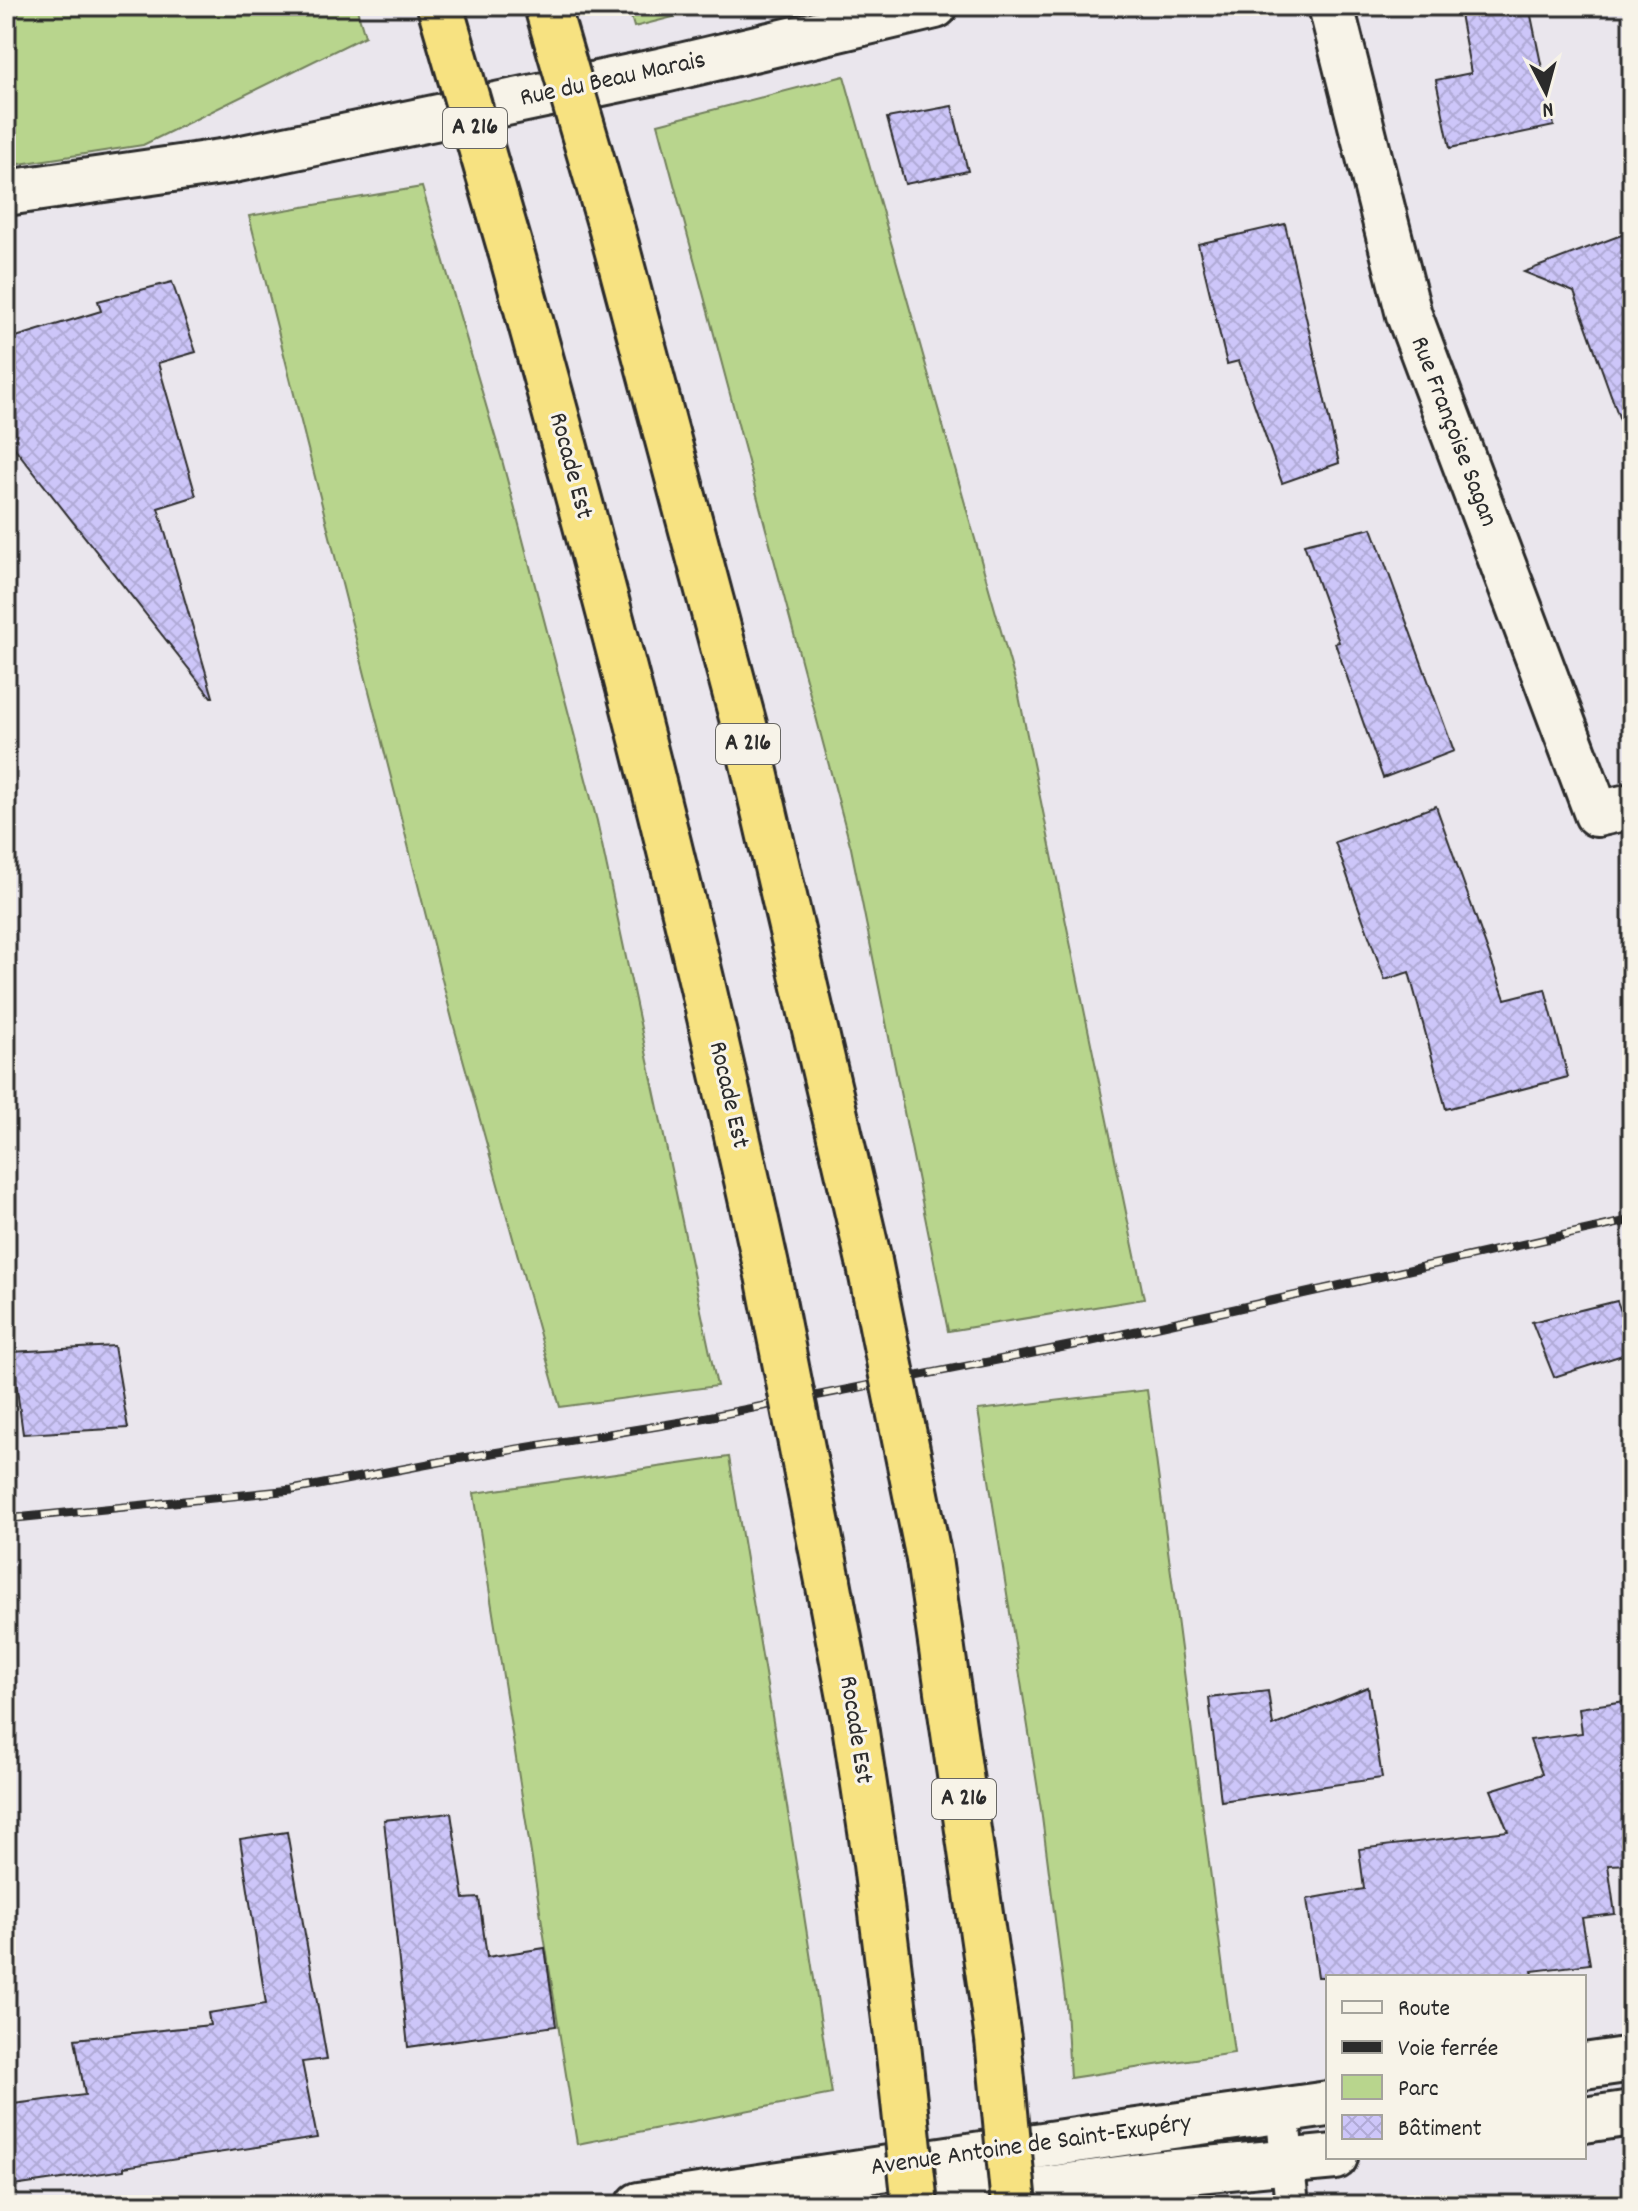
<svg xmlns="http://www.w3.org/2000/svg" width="1638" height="2211" viewBox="0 0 1638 2211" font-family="Dekko,sans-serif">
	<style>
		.green { fill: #b8d58d; stroke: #72805c; stroke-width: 2 }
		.building { fill: url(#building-cross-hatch); stroke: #2b2b2b; stroke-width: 2 }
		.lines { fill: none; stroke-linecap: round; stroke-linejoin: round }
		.lane-casing { stroke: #2b2b2b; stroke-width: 38 }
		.street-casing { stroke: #2b2b2b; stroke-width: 50 }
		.secondary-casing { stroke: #2b2b2b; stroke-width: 50 }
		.highway-casing { stroke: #2b2b2b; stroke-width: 50 }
		.lane { stroke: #f7f3e8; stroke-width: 32 }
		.street { stroke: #f7f3e8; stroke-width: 44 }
		.secondary { stroke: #f7f3e8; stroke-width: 44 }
		.highway { stroke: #f7e281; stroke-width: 44 }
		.rail-casing { stroke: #2b2b2b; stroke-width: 9 }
		.rail { stroke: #f7f3e8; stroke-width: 6; stroke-dasharray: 18; stroke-linecap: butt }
		.highway-bridge-casing { stroke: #2b2b2b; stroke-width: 50; stroke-linecap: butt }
		.highway-bridge { stroke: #f7e281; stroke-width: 44 }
		.labels { text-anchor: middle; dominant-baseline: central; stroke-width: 6; stroke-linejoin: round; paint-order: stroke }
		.shield { fill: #f7f3e8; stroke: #686764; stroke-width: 2 }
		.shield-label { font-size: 24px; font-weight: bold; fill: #2b2b2b }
		.street-label { font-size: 26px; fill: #2b2b2b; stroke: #f7f3e8 }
	</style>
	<defs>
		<pattern id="building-cross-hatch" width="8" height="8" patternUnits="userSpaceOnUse" patternTransform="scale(2)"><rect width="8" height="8" fill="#cdc6f9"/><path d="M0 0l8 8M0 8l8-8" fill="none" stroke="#b0aad6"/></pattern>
	</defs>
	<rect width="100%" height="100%" fill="#eae6ed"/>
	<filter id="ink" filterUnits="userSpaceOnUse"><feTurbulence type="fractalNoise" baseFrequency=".0125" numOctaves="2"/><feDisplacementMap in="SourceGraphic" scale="16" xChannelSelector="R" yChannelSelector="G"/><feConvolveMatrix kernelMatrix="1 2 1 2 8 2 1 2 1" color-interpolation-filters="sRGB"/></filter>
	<g filter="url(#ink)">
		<path class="green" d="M6 6H356L365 36 143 145 6 166Z
			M628 6H716L634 27Z
			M844 76 1018 691 1144 1299 948 1331 851 848 658 124Z
			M422 187 502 460 597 821 717 1386 560 1407 453 1023 249 216Z
			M1147 1390 1234 2053 1070 2078 1066 2006 1041 1809 978 1410Z
			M729 1457 786 1800 832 2094 577 2144 474 1493Z"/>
		<path class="building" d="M1495 6H1529L1554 126 1450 148 1436 80 1471 73 1460 14Z
			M952 106 968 171 905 184 887 118Z
			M1285 224 1339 463 1282 483 1239 361 1227 364 1198 244Z
			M1632 231V432L1625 434 1574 292 1524 272Z
			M172 282 196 352 158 363 196 496 158 508 213 697H211L6 437V340L101 311 98 301Z
			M1372 528 1454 751 1383 778 1335 643 1339 642 1304 544Z
			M1436 806 1505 999 1545 989 1568 1077 1446 1109 1409 972 1385 980 1335 842Z
			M1617 1301 1632 1340V1352L1554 1377 1532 1322Z
			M114 1346 128 1428 23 1434 12 1352Z
			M1368 1687 1382 1778 1221 1801 1209 1698 1268 1691 1273 1726Z
			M1632 1700V1864L1608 1865 1615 1914 1582 1918 1590 1964 1532 1971 1534 1977H1318L1307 1899 1364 1889 1359 1849 1508 1831 1491 1790 1542 1774 1530 1740 1582 1733 1579 1708Z
			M451 1813 464 1899 479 1898 487 1957 545 1948 556 2026 408 2047 384 1820Z
			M287 1832 327 2059 302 2062 317 2138 124 2167V2170L6 2187V2105L85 2095 75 2039 210 2025 208 2013 266 2004 240 1839Z"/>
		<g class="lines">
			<g class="lane-casing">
				<path id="lane" d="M1282 2110 1292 2205"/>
			</g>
			<g class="street-casing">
				<path id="street" d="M1331 6 1409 315 1597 814 1632 806
					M6 193 228 161 664 70 935 6"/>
			</g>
			<g class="secondary-casing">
				<path id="secondary" d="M1584 2066 1632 2059
					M1584 2120 1632 2113
					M639 2205 1130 2132 1328 2104
					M932 2205 1155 2174 1335 2157"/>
			</g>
			<g class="highway-casing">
				<path id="highway" d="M612 230 744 725 869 1261
					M511 251C567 454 623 658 673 863 707 1000 738 1138 768 1275
					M929 1559 998 2039
					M828 1581 854 1719 876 1864 898 2045"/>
			</g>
			<use href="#lane" class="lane"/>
			<use href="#street" class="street"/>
			<use href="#secondary" class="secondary"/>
			<use href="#highway" class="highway"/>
			<g class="rail-casing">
				<path id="rail" d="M6 1519 292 1490 450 1460 682 1422 1074 1345 1632 1220"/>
			</g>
			<use href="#rail" class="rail"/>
			<g class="highway-bridge-casing">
				<path id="highway-bridge" d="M440 6 511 251
					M547 6 612 230
					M869 1261 929 1559
					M768 1275 828 1581
					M998 2039 1014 2205
					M898 2045 915 2205"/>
			</g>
			<use href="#highway-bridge" class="highway-bridge"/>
		</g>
	</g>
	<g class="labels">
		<g class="shield">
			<rect x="443" y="108" width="64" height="40" rx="6"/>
			<rect x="716" y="724" width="64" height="40" rx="6"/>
			<rect x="932" y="1779" width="64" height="40" rx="6"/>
		</g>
		<g class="shield-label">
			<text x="475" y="128">A 216</text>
			<text x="748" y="744">A 216</text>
			<text x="964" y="1799">A 216</text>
		</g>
		<g class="street-label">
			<text transform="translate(613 80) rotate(-12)">Rue du Beau Marais</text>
			<text transform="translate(1453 432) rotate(69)">Rue Françoise Sagan</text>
			<text transform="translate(570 466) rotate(75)">Rocade Est</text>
			<text transform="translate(728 1095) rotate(77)">Rocade Est</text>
			<text transform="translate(855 1730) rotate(81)">Rocade Est</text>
			<text transform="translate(1031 2146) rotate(-8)">Avenue Antoine de Saint-Exupéry</text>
		</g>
	</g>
	<rect width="1638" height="2211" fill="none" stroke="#f7f3e8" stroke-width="32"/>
	<rect x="16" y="16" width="1606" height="2179" fill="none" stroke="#2b2b2b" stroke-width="3" filter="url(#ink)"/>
	<rect x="1326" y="1975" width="260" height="184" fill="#f7f3e8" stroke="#a5a39c" stroke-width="2"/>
	<rect x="1342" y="2001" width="40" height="12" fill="#f7f3e8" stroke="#a5a39c" stroke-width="2"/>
	<text x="1398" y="2015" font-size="24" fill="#2b2b2b">Route</text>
	<rect x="1342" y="2041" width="40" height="12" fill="#2b2b2b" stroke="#a5a39c" stroke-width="2"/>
	<text x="1398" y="2055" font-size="24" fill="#2b2b2b">Voie ferrée</text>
	<rect x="1342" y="2075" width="40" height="24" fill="#b8d58d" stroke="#a5a39c" stroke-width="2"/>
	<text x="1398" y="2095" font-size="24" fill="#2b2b2b">Parc</text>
	<rect x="1342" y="2115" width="40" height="24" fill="url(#building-cross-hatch)" stroke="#a5a39c" stroke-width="2"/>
	<text x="1398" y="2135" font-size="24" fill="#2b2b2b">Bâtiment</text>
	<g transform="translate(1546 92) rotate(174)" stroke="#f7f3e8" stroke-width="6" paint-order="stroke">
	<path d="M0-6L14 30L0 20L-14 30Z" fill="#2b2b2b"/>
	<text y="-12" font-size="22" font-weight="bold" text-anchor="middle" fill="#2b2b2b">N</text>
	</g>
</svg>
